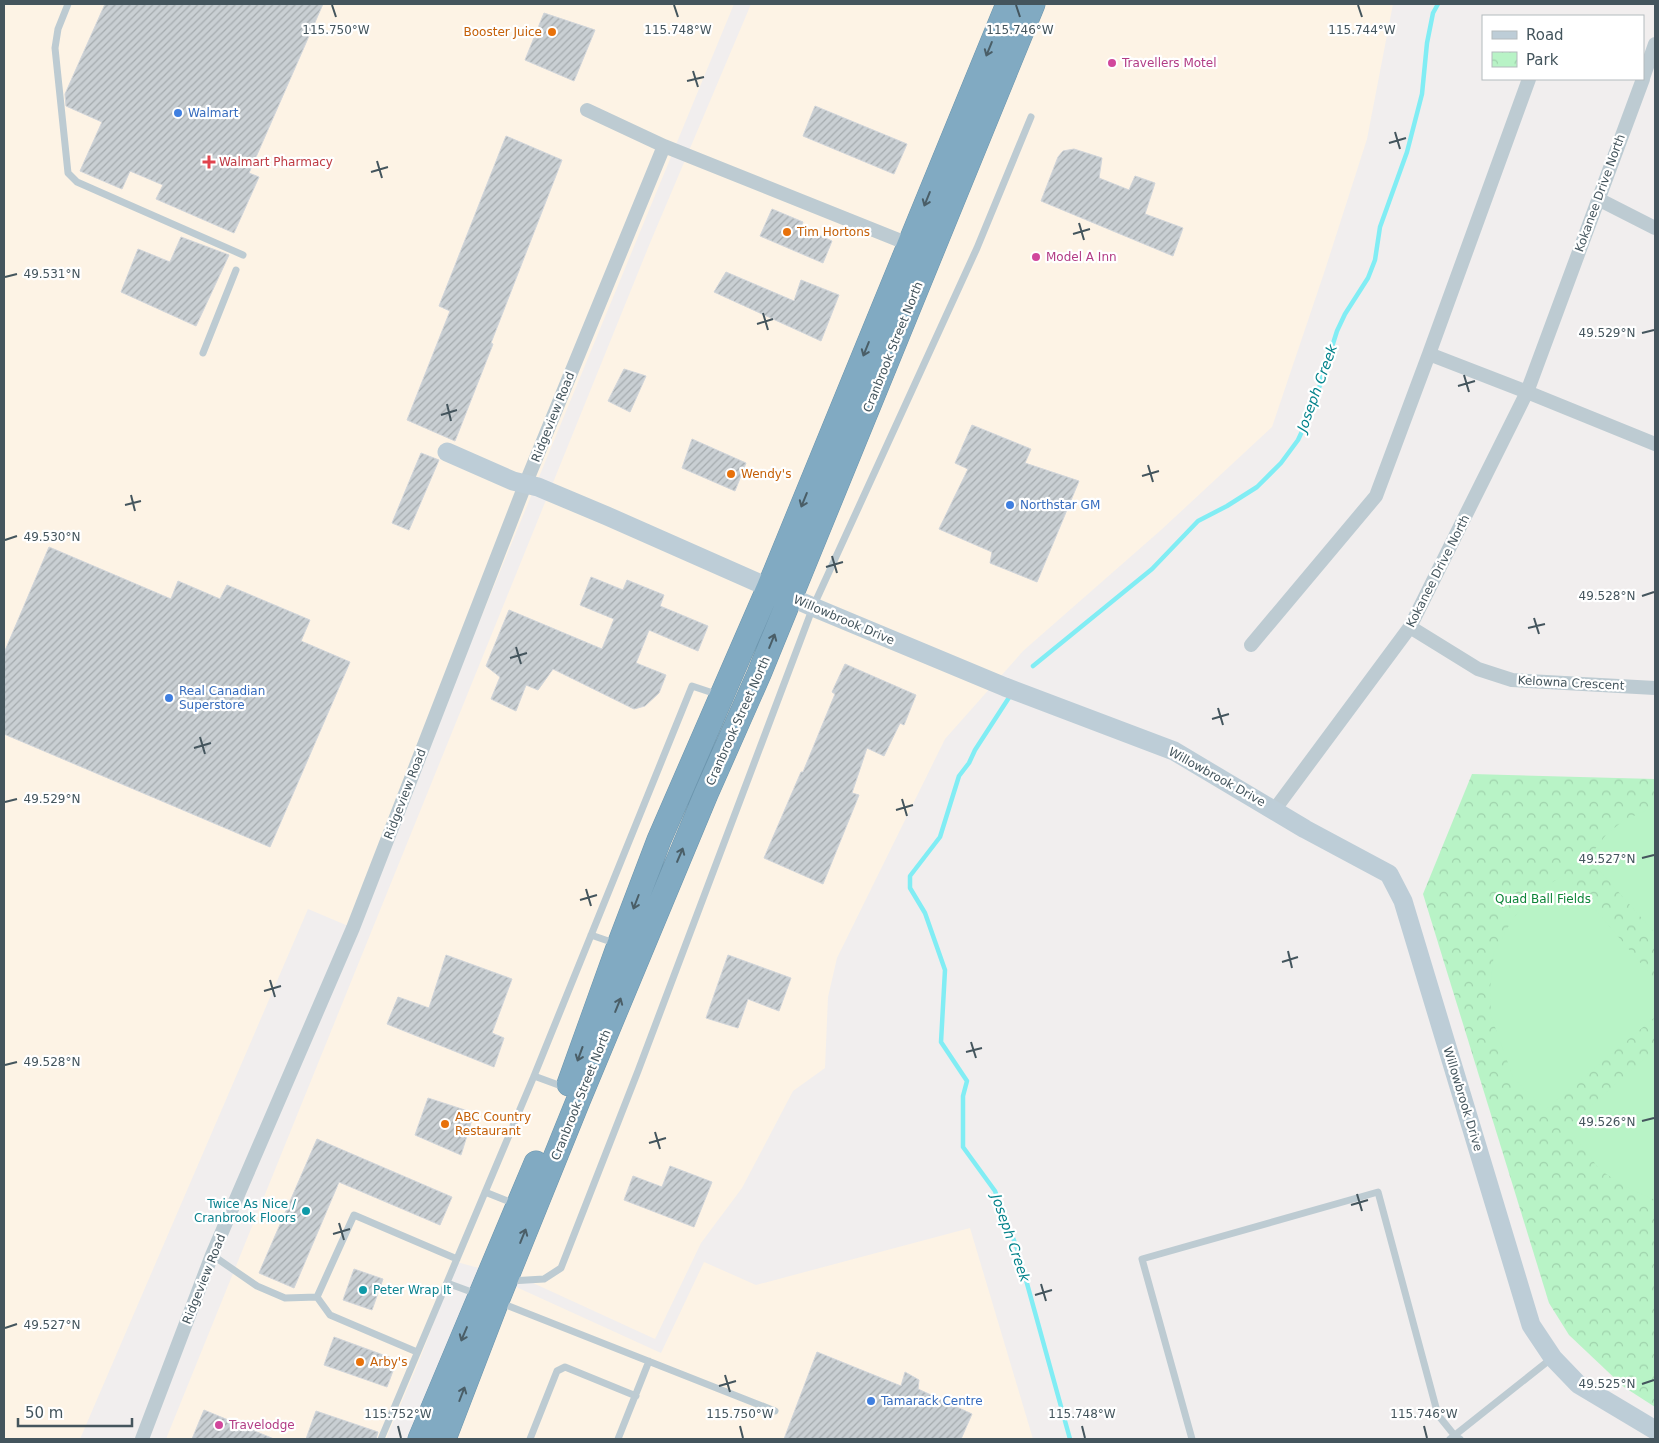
<svg xmlns="http://www.w3.org/2000/svg" width="1659" height="1443" viewBox="0 0 1659 1443" font-family="'DejaVu Sans',sans-serif">
	<style>
		.commercial { fill: #fdf3e5 }
		.park { fill: url(#park-crowns) }
		.pitch { fill: #b8f3c6 }
		.lines { fill: none; stroke-linecap: round; stroke-linejoin: round }
		.stream { stroke: #81edf4; stroke-width: 4.5 }
		.building { fill: url(#building-hatch); stroke: #d1d5da }
		.highway-casing { stroke: #6c95ad; stroke-width: 25 }
		.lane { stroke: #bdcbd2; stroke-width: 7 }
		.street { stroke: #bdcbd2; stroke-width: 14 }
		.secondary { stroke: #bdcdd7; stroke-width: 19 }
		.highway { stroke: #81aac2; stroke-width: 24 }
		.oneway { stroke: #4a5e67 }
		.ticks { fill: none; stroke: #44555d; stroke-width: 2 }
		.food-dot { fill: #e8710a; stroke: #fff; stroke-width: 2 }
		.hotel-dot { fill: #d1479c; stroke: #fff; stroke-width: 2 }
		.shop-dot { fill: #3f7fe0; stroke: #fff; stroke-width: 2 }
		.health-dot { fill: #e0444e; stroke: #fff; stroke-width: 2 }
		.culture-dot { fill: #0f9aa8; stroke: #fff; stroke-width: 2 }
		.labels { text-anchor: middle; dominant-baseline: central; stroke-width: 4.5; stroke-linejoin: round; paint-order: stroke }
		.food-label { font-size: 12px; fill: #c56008; stroke: #fff; text-anchor: start }
		.hotel-label { font-size: 12px; fill: #b23c85; stroke: #fff; text-anchor: start }
		.shop-label { font-size: 12px; fill: #366cbe; stroke: #fff; text-anchor: start }
		.health-label { font-size: 12px; fill: #be3a42; stroke: #fff; text-anchor: start }
		.street-label { font-size: 12px; fill: #44555d; stroke: #fff }
		.park-label { font-size: 12px; fill: #0e8539; stroke: #fff }
		.culture-label { font-size: 12px; fill: #0d838f; stroke: #fff; text-anchor: end }
		.water-label { font-size: 14px; font-style: italic; fill: #04838b; stroke: #fff }
		.ticks-label { font-size: 12px; text-anchor: middle; fill: #44555d; stroke: #fff; stroke-width: 4.5; stroke-linejoin: round; paint-order: stroke }
	</style>
	<defs>
		<pattern id="park-crowns" width="20" height="18" patternUnits="userSpaceOnUse" patternTransform="scale(1.25)"><rect width="20" height="18" fill="#b8f3c6"/><path d="M2 6a3 3 0 1 1 6 0M12 15a3 3 0 1 1 6 0" fill="none" stroke="#9fd2ac"/></pattern>
		<pattern id="building-hatch" width="6" height="6" patternUnits="userSpaceOnUse" patternTransform="scale(1.25)"><rect width="6" height="6" fill="#c9cfd3"/><path d="M-1 1l2-2M0 6l6-6M5 7l2-2" fill="none" stroke="#a5abae"/></pattern>
	</defs>
	<rect width="100%" height="100%" fill="#f1eeee"/>
	<path class="commercial" d="M4 4H734L353 928 308 909 80 1439H4Z
		M751 4H1393L1367 139 1324 273 1272 427 1161 530 1023 651 945 739 837 958 828 997 825 1068 793 1091 742 1188 701 1243 655 1339 533 1283 457 1262 420 1359 386 1439H166L650 243Z
		M970 1228 1033 1439H443L505 1282 661 1353 704 1262 756 1285Z"/>
	<path class="park" d="M1472 774 1655 779V1407L1624 1387 1569 1335 1549 1303 1423 894Z"/>
	<path class="pitch" d="M1655 807V933L1588 858 1606 835 1624 820Z
		M1565 874 1655 980V1017L1545 1110 1513 1077 1491 1016 1490 989 1494 953 1513 918 1539 891Z
		M1655 1049V1200L1626 1187 1600 1170 1567 1127Z"/>
	<g class="lines">
		<path class="stream" d="M1033 666 1152 569 1198 521 1227 506 1257 487 1281 463 1298 440 1312 410 1337 331 1345 314 1368 278 1375 260 1380 227 1407 152 1422 94 1427 43 1433 13 1438 4
			M1010 696 975 750 969 763 959 776 940 837 910 876V888L925 913 945 970 941 1042 967 1081 963 1096V1147L995 1191 1018 1251 1070 1439"/>
	</g>
	<path class="building" d="M105 4H323L249 173 259 177 234 233 156 199 163 185 130 171 122 189 80 171 102 122 66 106 65 94Z
		M544 13 595 30 574 81 525 60Z
		M815 106 907 144 894 174 803 136Z
		M506 136 562 160 491 343 493 344 455 441 407 420 450 311 439 306Z
		M1074 149 1102 158 1099 178 1129 190 1135 176 1155 183 1145 214 1183 228 1173 256 1041 201 1058 157 1063 151Z
		M772 209 803 222 801 227 832 241 823 263 760 236Z
		M181 237 229 255 196 326 121 292 138 249 170 262Z
		M726 272 794 301 801 280 839 295 821 341 714 292Z
		M624 369 646 376 630 412 608 401Z
		M972 425 1031 449 1025 463 1079 481 1037 582 990 563 992 552 939 529 968 469 955 463Z
		M692 439 746 463 735 491 682 468Z
		M421 453 439 460 409 530 392 523Z
		M49 547 171 599 178 581 220 599 227 585 310 620 301 641 350 662 270 847 4 734V653Z
		M591 577 623 590 627 580 664 595 660 606 708 626 698 651 649 630 636 663 666 675 659 693 645 706 634 709 553 669 538 690 526 685 516 711 491 699 500 677 486 666 509 610 602 649 614 619 580 605Z
		M845 664 916 695 904 725 900 723 884 756 867 748 852 793 859 795 823 884 764 858 801 772H803L835 694 832 692Z
		M446 955 512 979 492 1033 504 1038 494 1067 387 1024 398 997 429 1008Z
		M728 955 791 978 779 1011 748 999 738 1028 706 1018Z
		M428 1098 474 1113 461 1155 415 1135Z
		M317 1139 452 1197 440 1225 339 1182 294 1288 259 1273Z
		M670 1166 712 1182 694 1227 624 1200 633 1176 662 1187Z
		M354 1269 383 1279 372 1310 343 1300Z
		M334 1337 397 1360 387 1387 324 1365Z
		M817 1352 901 1386 905 1372 919 1380 918 1389 972 1414 961 1439H784Z
		M204 1410 274 1439H192Z
		M316 1411 378 1432 376 1439H306Z"/>
	<g class="lines">
		<g class="highway-casing">
			<path id="highway" d="M569 1084 619 945 659 840 769 587 1008 4
				M420 1439 536 1163
				M444 1439 497 1301 578 1101 706 794 759 674 1033 4"/>
		</g>
		<path class="lane" d="M68 4 58 29 55 48 68 173 77 182 243 255
			M203 353 236 270
			M591 935 617 944
			M534 1076 564 1087
			M485 1192 515 1204
			M212 1255 257 1286 285 1298 317 1297
			M510 1281 544 1279 561 1268 638 1071 813 607 977 248 1031 117
			M447 1283 477 1294
			M501 1303 775 1411
			M417 1352 330 1315 317 1297 354 1215 457 1259
			M381 1439 534 1076 692 686 719 695
			M530 1439 557 1371 565 1367 636 1396
			M618 1439 649 1361
			M1192 1439 1142 1259 1378 1192 1438 1415 1455 1436 1460 1439
			M1450 1439 1552 1358"/>
		<path class="street" d="M1643 78 1655 44
			M587 110 664 146 916 247
			M1598 199 1655 228
			M1429 354 1527 392 1655 444
			M1410 627 1478 669 1512 680 1655 688
			M1251 645 1376 496 1429 354 1529 79
			M1275 809 1410 627 1527 392 1643 79
			M142 1439 212 1255 353 928 525 485 664 146"/>
		<path class="secondary" d="M447 452 513 481 538 487 607 516 813 607 1005 687 1174 751 1305 829 1389 874 1403 901 1531 1325 1553 1358 1578 1384 1655 1430"/>
		<use href="#highway" class="highway"/>
	</g>
	<defs><path id="oneway-shaft" d="M-6 0H5M1.5-3L5.5 0L1.5 3" fill="none" stroke-width="1.6" stroke-linecap="round" stroke-linejoin="round" transform="scale(1.25)"/></defs>
	<g class="oneway">
		<use href="#oneway-shaft" transform="translate(989 49) rotate(112)"/>
		<use href="#oneway-shaft" transform="translate(927 199) rotate(112)"/>
		<use href="#oneway-shaft" transform="translate(866 349) rotate(112)"/>
		<use href="#oneway-shaft" transform="translate(804 500) rotate(112)"/>
		<use href="#oneway-shaft" transform="translate(772 641) rotate(-68)"/>
		<use href="#oneway-shaft" transform="translate(680 855) rotate(-67)"/>
		<use href="#oneway-shaft" transform="translate(636 902) rotate(111)"/>
		<use href="#oneway-shaft" transform="translate(618 1005) rotate(-68)"/>
		<use href="#oneway-shaft" transform="translate(580 1054) rotate(110)"/>
		<use href="#oneway-shaft" transform="translate(523 1236) rotate(-68)"/>
		<use href="#oneway-shaft" transform="translate(464 1334) rotate(113)"/>
		<use href="#oneway-shaft" transform="translate(462 1394) rotate(-69)"/>
	</g>
	<path class="ticks" d="M332 5 336 17M674 5 678 17M1016 5 1020 17M1358 5 1362 17M693 71 698 87M687 81 704 77M1395 132 1400 149M1389 143 1406 138M377 161 382 178M371 172 388 167M1079 223 1084 240M1073 234 1090 229M5 277 17 274M763 313 768 330M757 324 773 319M1642 333 1654 330M1464 375 1469 392M1458 386 1475 381M447 404 451 421M441 415 457 410M1148 465 1153 482M1142 476 1159 471M131 495 135 511M125 505 141 501M5 540 17 536M832 556 837 573M826 567 843 562M1642 596 1654 592M1534 618 1539 634M1528 628 1545 624M516 647 521 664M510 658 527 653M1218 708 1223 725M1212 719 1229 714M200 737 205 754M194 748 211 743M902 799 907 816M5 802 17 799M896 810 913 805M1642 858 1654 855M586 889 591 906M580 900 597 895M1288 951 1292 968M1282 962 1298 957M270 980 275 997M264 991 281 986M971 1042 976 1058M966 1052 982 1048M5 1065 17 1062M1642 1121 1654 1118M655 1132 660 1149M649 1143 666 1138M1357 1194 1362 1211M1351 1205 1368 1200M339 1223 344 1240M333 1234 350 1229M1041 1284 1046 1301M1035 1295 1052 1290M5 1328 17 1324M725 1375 730 1392M1642 1384 1654 1380M719 1386 736 1381M398 1426 401 1438M740 1426 743 1438M1082 1426 1085 1438M1424 1426 1427 1438"/>
	<g class="food-dot">
		<circle cx="552" cy="32" r="5"/>
		<circle cx="787" cy="232" r="5"/>
		<circle cx="731" cy="474" r="5"/>
		<circle cx="445" cy="1124" r="5"/>
		<circle cx="360" cy="1362" r="5"/>
	</g>
	<g class="hotel-dot">
		<circle cx="1112" cy="63" r="5"/>
		<circle cx="1036" cy="257" r="5"/>
		<circle cx="219" cy="1425" r="5"/>
	</g>
	<g class="shop-dot">
		<circle cx="178" cy="113" r="5"/>
		<circle cx="1010" cy="505" r="5"/>
		<circle cx="169" cy="698" r="5"/>
		<circle cx="871" cy="1401" r="5"/>
	</g>
	<path class="health-dot" d="M206.5 154.5h5v5h5v5h-5v5h-5v-5h-5v-5h5z"/>
	<g class="culture-dot">
		<circle cx="306" cy="1211" r="5"/>
		<circle cx="363" cy="1290" r="5"/>
	</g>
	<g class="labels">
		<g class="food-label">
			<text x="542" y="32" text-anchor="end">Booster Juice</text>
			<text x="797" y="232">Tim Hortons</text>
			<text x="741" y="474">Wendy's</text>
			<text x="455" y="1117">ABC Country<tspan x="455" dy="14">Restaurant</tspan></text>
			<text x="370" y="1362">Arby's</text>
		</g>
		<g class="hotel-label">
			<text x="1122" y="63">Travellers Motel</text>
			<text x="1046" y="257">Model A Inn</text>
			<text x="229" y="1425">Travelodge</text>
		</g>
		<g class="shop-label">
			<text x="188" y="113">Walmart</text>
			<text x="1020" y="505">Northstar GM</text>
			<text x="179" y="691">Real Canadian<tspan x="179" dy="14">Superstore</tspan></text>
			<text x="881" y="1401">Tamarack Centre</text>
		</g>
		<g class="health-label">
			<text x="219" y="162">Walmart Pharmacy</text>
		</g>
		<g class="street-label">
			<text transform="translate(1600 193) rotate(-70)">Kokanee Drive North</text>
			<text transform="translate(893 347) rotate(-68)">Cranbrook Street North</text>
			<text transform="translate(553 417) rotate(-68)">Ridgeview Road</text>
			<text transform="translate(1438 571) rotate(-63)">Kokanee Drive North</text>
			<text transform="translate(844 620) rotate(23)">Willowbrook Drive</text>
			<text transform="translate(1571 683) rotate(3)">Kelowna Crescent</text>
			<text transform="translate(738 721) rotate(-66)">Cranbrook Street North</text>
			<text transform="translate(1217 777) rotate(29)">Willowbrook Drive</text>
			<text transform="translate(405 794) rotate(-69)">Ridgeview Road</text>
			<text transform="translate(581 1095) rotate(-68)">Cranbrook Street North</text>
			<text transform="translate(1463 1099) rotate(73)">Willowbrook Drive</text>
			<text transform="translate(204 1279) rotate(-68)">Ridgeview Road</text>
		</g>
		<g class="park-label">
			<text x="1543" y="899">Quad Ball Fields</text>
		</g>
		<g class="culture-label">
			<text x="296" y="1204">Twice As Nice /<tspan x="296" dy="14">Cranbrook Floors</tspan></text>
			<text x="373" y="1290" text-anchor="start">Peter Wrap It</text>
		</g>
		<g class="water-label">
			<text transform="translate(1317 388) rotate(-70)">Joseph Creek</text>
			<text transform="translate(1011 1238) rotate(71)">Joseph Creek</text>
		</g>
	</g>
	<g class="ticks-label">
		<text x="336" y="34">115.750°W</text>
		<text x="678" y="34">115.748°W</text>
		<text x="1020" y="34">115.746°W</text>
		<text x="1362" y="34">115.744°W</text>
		<text x="52" y="278">49.531°N</text>
		<text x="1607" y="337">49.529°N</text>
		<text x="52" y="541">49.530°N</text>
		<text x="1607" y="600">49.528°N</text>
		<text x="52" y="803">49.529°N</text>
		<text x="1607" y="863">49.527°N</text>
		<text x="52" y="1066">49.528°N</text>
		<text x="1607" y="1126">49.526°N</text>
		<text x="52" y="1329">49.527°N</text>
		<text x="1607" y="1388">49.525°N</text>
		<text x="398" y="1418">115.752°W</text>
		<text x="740" y="1418">115.750°W</text>
		<text x="1082" y="1418">115.748°W</text>
		<text x="1424" y="1418">115.746°W</text>
	</g>
	<rect width="1659" height="1443" fill="none" stroke="#44555d" stroke-width="10"/>
	<rect x="1482" y="15" width="162" height="65" fill="#ffffff" stroke="#b4bbbe"/>
	<rect x="1492" y="31" width="25" height="8" fill="#bdcdd7" stroke="#b4bbbe"/>
	<text x="1526" y="40" font-size="15" fill="#44555d">Road</text>
	<rect x="1492" y="52" width="25" height="15" fill="url(#park-crowns)" stroke="#b4bbbe"/>
	<text x="1526" y="65" font-size="15" fill="#44555d">Park</text>
	<path d="M18 1418v8h114v-8" fill="none" stroke="#44555d" stroke-width="2.5"/>
	<text x="25" y="1418" font-size="15" fill="#44555d" stroke="#ffffff" stroke-width="4" paint-order="stroke">50 m</text>
</svg>
